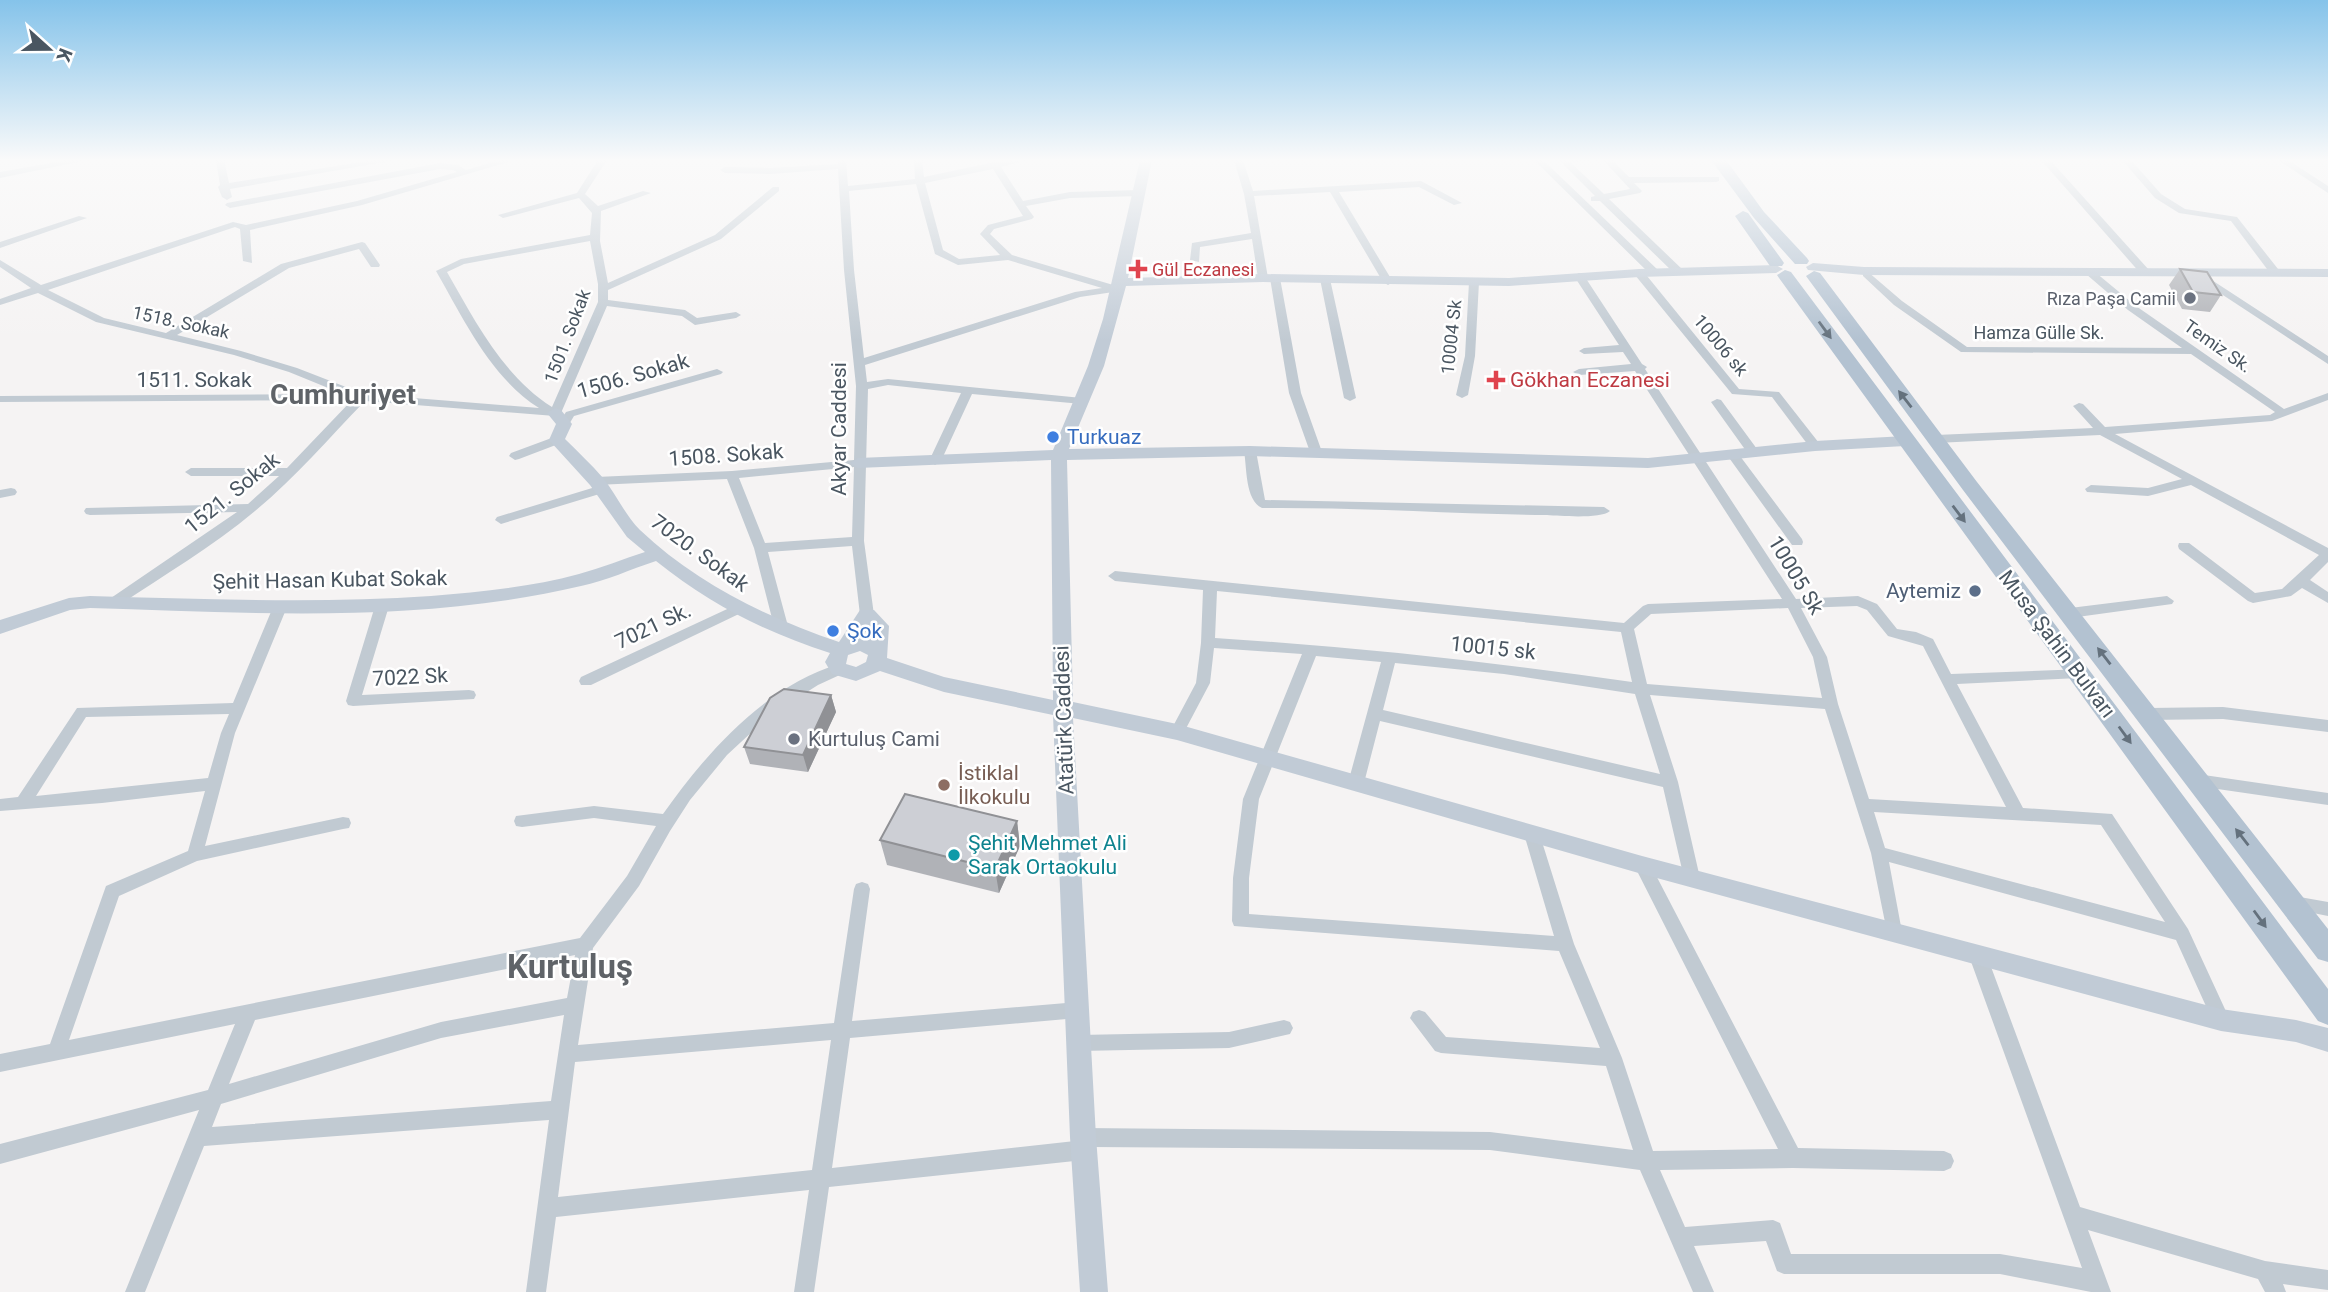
<svg xmlns="http://www.w3.org/2000/svg" width="2328" height="1292" viewBox="0 0 2328 1292" font-family="Roboto,sans-serif">
	<style>
		.lines { fill: none; stroke-linecap: round; stroke-linejoin: round }
		.street { fill: #c1cad2; fill-rule: evenodd }
		.secondary { fill: #c1cbd6; fill-rule: evenodd }
		.primary { fill: #b3c2d1; fill-rule: evenodd }
		.wall { fill: #b0b2b7 }
		.shaded-wall { fill: #909195 }
		.building { fill: #cdcfd5; stroke: #909195; stroke-width: 2 }
		.oneway { fill: #64717d }
		.health-dot { fill: #e0444e; stroke: #fff; stroke-width: 2.5 }
		.worship-dot { fill: #6b7280; stroke: #fff; stroke-width: 2.5 }
		.shop-dot { fill: #3f7fe0; stroke: #fff; stroke-width: 2.5 }
		.service-dot { fill: #5c6f8a; stroke: #fff; stroke-width: 2.5 }
		.education-dot { fill: #8d6e63; stroke: #fff; stroke-width: 2.5 }
		.culture-dot { fill: #0f9aa8; stroke: #fff; stroke-width: 2.5 }
		.labels { text-anchor: middle; dominant-baseline: central; stroke-width: 5; stroke-linejoin: round; paint-order: stroke }
		.far-health-label { font-size: 18px; fill: #be3a42; stroke: #fff; text-anchor: start }
		.far-worship-label { font-size: 18px; fill: #5b616d; stroke: #fff; text-anchor: end }
		.far-street-label { font-size: 18px; fill: #4a5661; stroke: #fff }
		.street-label { font-size: 21px; fill: #4a5661; stroke: #fff }
		.health-label { font-size: 21px; fill: #be3a42; stroke: #fff; text-anchor: start }
		.shop-label { font-size: 21px; fill: #366cbe; stroke: #fff; text-anchor: start }
		.service-label { font-size: 21px; fill: #4e5e75; stroke: #fff; text-anchor: end }
		.worship-label { font-size: 21px; fill: #5b616d; stroke: #fff; text-anchor: start }
		.education-label { font-size: 21px; fill: #785e54; stroke: #fff; text-anchor: start }
		.culture-label { font-size: 21px; fill: #0d838f; stroke: #fff; text-anchor: start }
		.district-label { font-size: 28px; font-weight: bold; fill: #5f6368; stroke: #fff }
		.near-district-label { font-size: 33px; font-weight: bold; fill: #5f6368; stroke: #fff }
	</style>
	<rect width="100%" height="100%" fill="#f5f3f3"/>
	<g class="lines">
		<path class="street" d="M68 160H88L0 178V172Z
			M216 160H224L229 183 374 160H396L230 189 232 197 227 200 222 197 218 187 220 185Z
			M500 160H515L362 205 250 230 252 263 243 261 240 229 235 227 48 290 104 318 166 333 281 264 362 242 365 243 380 265 379 267H371L359 249 289 268 177 335 241 351 297 368 364 394 539 408C491 378 463 318 436 271L461 259 590 235 592 213 579 198 503 218 498 215 577 193 598 160H607L585 194 598 206 643 191 651 193 601 211 600 241 608 283 715 235 773 187H779V191L721 239 608 290V300L685 310 697 318 736 312 741 315 736 318 695 325 682 316 607 306 561 413 555 416 365 401C329 438 295 478 255 511 212 547 164 575 118 606H108L106 603 108 600 237 512 90 515 86 514 84 511 86 508 248 504 279 476H191L185 472 191 468H287L352 400 0 402V396L343 394 289 372 234 355 96 322 38 293 0 305V299L31 288 0 267V260L41 285 233 222 246 225 357 201 457 172 453 170 440 169 230 208 225 205 227 203 440 163 458 165 466 170ZM590 241 598 284V302L552 407C503 376 475 321 447 272L464 264Z
			M838 160H846L848 186 915 179 914 160H922L924 177 995 162 1028 160 1001 167 1023 201 1070 192 1139 190 1144 193 1139 196 1070 198 1026 206 1034 217 1032 219 994 229 990 234 1012 255 1120 287V291L1080 297 865 365 867 382 888 379 1082 398 1088 401 1082 404 972 394 941 461 935 465 929 461 961 393 888 385 868 389 864 541 874 615 867 620 860 615 852 546 768 552 789 630 782 635 775 630 754 548 727 479 596 485 590 481 596 477 732 471 854 460 856 386 844 270 838 169 770 174 725 173 720 170 725 167 770 168 838 164ZM993 169 1023 216 988 225 980 234 1000 255 959 259 943 250 925 183ZM916 184 935 254 958 265 1008 260 1102 288 1075 292 864 358 854 270 849 191ZM854 467 852 537 765 543 739 478Z
			M1234 160H1243L1253 191 1421 181 1462 203 1454 205 1419 187 1339 192 1393 282 1388 285 1383 282 1330 192 1254 196 1268 278 1263 281 1258 278 1252 239 1200 247 1199 262 1190 260 1192 243 1251 233 1244 194Z
			M1534 160H1543L1659 271V275H1651Z
			M1559 160H1568L1604 194 1630 189 1603 160H1612L1629 177H1719V181L1716 182 1634 183 1642 191 1640 193 1609 199 1683 270V274H1675L1600 201H1591V197L1595 196Z
			M2041 160H2050L2149 270V274H2141Z
			M2122 160H2131L2161 194 2185 209 2237 217 2278 269V273H2270L2231 221 2179 213 2155 198Z
			M2278 160H2288L2328 186V193Z
			M79 216 87 218 0 248V242Z
			M1639 270 1643 271 1739 389 1779 392 1819 443V449H1811L1772 397 1732 394 1635 275 1634 273Z
			M1867 271 1902 301 1967 347 2182 348 2128 310 2086 274 2095 272 2136 306 2284 409 2328 393V400L2272 421 2115 434 2328 548V562L2310 580 2328 592V603L2302 588 2291 596 2253 603 2248 601 2179 549 2178 546 2179 543H2189L2255 593 2282 589 2319 555 2191 485 2148 496 2087 492 2085 489 2091 485 2148 488 2182 479 2100 435 1936 443 1930 439 1936 435 2093 428 2073 406 2079 403 2083 404 2105 427 2270 415 2275 412 2191 354 1961 352 1894 305 1863 276V272Z
			M1579 273 1583 274 1642 364 1647 367 1645 369 1796 599 1858 596 1877 604 1897 629 1916 632 1933 639 1951 674 2084 669 2086 673 2084 677 2079 678 1957 684 2023 808 2112 814 2188 929 2230 1020 2227 1026 2221 1028 2215 1026 2176 940 1889 862 1902 932 1900 937 1894 939 1888 937 1871 853 1825 709 1650 695 1678 782 1700 878 1698 883 1692 885 1686 883 1684 878 1663 787 1380 721 1364 783 1361 787 1356 789 1351 787 1348 783 1381 662 1316 656 1259 799 1249 878V914L1554 936 1524 834 1526 829 1532 827 1538 829 1574 944 1622 1058 1653 1151 1778 1149 1634 865 1636 860 1642 858 1648 860 1798 1148 1944 1151 1951 1154 1954 1161 1951 1168 1944 1171 1793 1168 1660 1170 1685 1227 1773 1220 1780 1223 1791 1254H2000L2082 1268 1969 956 1972 951 1978 948 1984 951 1987 956 2080 1207 2265 1261 2328 1270V1290L2283 1284 2286 1292H2265L2258 1279 2088 1230 2111 1292H2091L2000 1274H1784L1777 1271 1766 1241 1694 1246 1714 1292H1693L1640 1170 1490 1150 1092 1147 1094 1150 1091 1157 1084 1160 829 1187 814 1292H794L809 1190 556 1217 546 1292H526L549 1120 204 1146 145 1292H125L199 1110 0 1164V1144L208 1090 235 1024 0 1072V1054L50 1044 106 886 188 851 205 791 102 803 0 811V799L18 797 77 708 233 703 273 607 280 602 287 607 235 733 205 846 343 817 349 818 351 823 349 828 343 829 197 861 119 896 69 1040 580 938 627 876 656 826 594 818 522 827 516 826 514 821 516 816 594 806 663 814C707 752 764 687 839 664L846 669 844 673 818 685 769 716 727 755 690 800 670 831 639 886 593 948 578 1045 834 1023 854 889 856 884 862 882 868 884 870 889 852 1021 1078 1002 1084 1004 1087 1010 1084 1016 1078 1018 850 1038 832 1168 1075 1141 1073 1137 1076 1130 1083 1128 1490 1132 1633 1150 1606 1066 1441 1053 1435 1051 1410 1018 1413 1012 1419 1010 1425 1012 1446 1037 1600 1048 1559 951 1234 926 1232 921 1233 878 1243 799 1302 654 1214 648 1210 683 1182 736H1172L1170 732 1196 683 1201 643 1203 590 1115 581 1108 576 1115 571 1624 623 1643 606 1648 604 1782 599 1635 371 1579 375 1573 372 1579 369 1631 364 1623 352 1584 354 1579 351 1584 348 1619 345 1574 276ZM1217 591 1621 632 1632 682C1494 662 1355 647 1215 638ZM1857 606 1867 610 1888 636 1923 646 2006 807 1869 799 1838 704 1827 657 1801 608ZM1788 608 1813 657 1822 698 1647 684 1634 629 1651 614ZM1395 663 1504 674 1635 694 1660 774 1383 710ZM229 714 221 733 208 778 36 796 86 717ZM1874 812 2101 825 2165 922 1885 848ZM575 955 567 998 441 1022 229 1084 255 1020ZM564 1015 551 1101 212 1127 221 1104 441 1038ZM831 1040 812 1170 558 1197 575 1062Z
			M2201 273 2328 356V364L2197 278V274Z
			M1275 275 1280 278 1301 393 1322 452 1316 456 1310 452 1289 393 1270 278Z
			M1325 276 1330 279 1356 398 1350 401 1344 398 1320 279Z
			M1474 279 1479 282 1475 356 1468 395 1462 398 1456 395 1465 356 1469 282Z
			M717 369 723 372 721 374 574 416 568 426 564 428 558 424 566 412Z
			M1717 399 1721 400 1757 449 1759 452 1757 455H1749L1711 402Z
			M557 436 563 440 561 443 519 459 515 460 509 456 511 453Z
			M1250 447 1256 451 1265 500 1604 507 1610 511C1601 519 1561 516 1547 515 1452 514 1357 507 1262 508 1245 500 1247 468 1244 451Z
			M1733 451 1737 452 1802 539 1803 542 1802 545H1792L1727 455Z
			M602 485 608 489 606 492 501 524 495 520 497 517Z
			M11 488 15 489 17 492 15 495 0 498V490Z
			M2167 596 2174 601 2172 604 2070 618 2063 613 2070 608Z
			M382 601 389 606 362 695 469 690 474 691 476 695 474 699 353 706 348 705 346 701 375 606Z
			M738 604 743 606 745 609 743 612 591 685H581L579 681 581 677Z
			M2223 707 2328 720V732L2223 719 2149 720 2144 718 2142 714 2144 710 2149 708Z
			M2197 774 2328 793V805L2197 786 2192 784 2189 780 2192 776Z
			M2294 896 2328 902V916L2288 908 2286 903 2288 898Z
			M1284 1020 1290 1022 1293 1028 1290 1034 1229 1048 1079 1051 1073 1049 1070 1043 1073 1037 1079 1035 1229 1032Z"/>
		<path class="secondary" d="M1140 160H1152L1128 278 1263 274 1509 278 1639 269 1776 265 1783 269 1776 273 1639 277 1509 286 1263 282 1126 286 1104 366 1069 449 1250 446 1648 458 1815 441 1905 436 1913 441 1905 446 1815 451 1648 468 1250 456 1067 460 1073 702 1177 724 1642 856 2221 1009 2296 1020 2328 1028V1052L2296 1042 2221 1031 1642 874 1177 740 1073 718 1096 1137 1108 1292H1080L1070 1137 1053 715 944 692 880 671 856 681 832 674 825 662 830 653C763 631 711 605 656 561 631 569 606 581 581 586 420 624 254 613 90 608L70 610 0 634V620L69 598 90 596C204 599 318 604 431 596 481 592 531 587 579 574 601 568 623 559 645 552L627 537 590 485 549 440 556 424 547 413 555 408 561 410 572 424 565 439C578 452 591 464 603 478 616 494 625 515 640 530 696 583 767 618 839 642L860 610H874L889 626 887 658 944 677 1053 700 1051 460 858 468 850 463 858 458 1053 450 1088 366 1103 319ZM869 627 870 628 869 639 862 637ZM860 651 868 655 866 662 856 667 846 664 848 655Z
			M1813 263 1864 267 2328 269V277L1864 275 1808 270 1806 267Z"/>
		<path class="primary" d="M1711 160H1726L1764 212 1807 258 1809 261 1807 264H1795L1754 218Z
			M1743 211 1748 213 1782 260 1784 263 1782 266H1770L1735 216Z
			M1785 270 1791 272 2328 989V1025L2318 1021 1779 278 1777 275Z
			M1814 271 1820 273 1977 482 2328 929V962L2318 959 1963 490 1806 276Z"/>
	</g>
	<path class="wall" d="M1572 160H1599L1574 162Z
		M2180 269 2221 295 2210 312 2182 309 2169 285Z
		M831 695 836 712 808 772 750 764 744 747Z
		M1017 821 1020 846 999 893 887 865 880 840Z"/>
	<path class="shaded-wall" d="M831 695 836 712 808 772 803 755Z
		M1017 821 1020 846 999 893 995 869Z"/>
	<path class="building" d="M2180 269 2207 272 2221 295 2193 292Z
		M784 689 831 695 803 755 744 747 770 698Z
		M905 794 1017 821 995 869 880 840Z"/>
	<defs><path id="oneway-solid" d="M-6-.8H1V-3.2L6.5 0L1 3.2V.8H-6Z" transform="scale(1.75)"/></defs>
	<g class="oneway">
		<use href="#oneway-solid" transform="translate(1825 330) rotate(54)"/>
		<use href="#oneway-solid" transform="translate(1905 399) rotate(-128)"/>
		<use href="#oneway-solid" transform="translate(1959 514) rotate(53)"/>
		<use href="#oneway-solid" transform="translate(2104 656) rotate(-128)"/>
		<use href="#oneway-solid" transform="translate(2125 735) rotate(54)"/>
		<use href="#oneway-solid" transform="translate(2242 837) rotate(-128)"/>
		<use href="#oneway-solid" transform="translate(2260 919) rotate(54)"/>
	</g>
	<linearGradient id="sky" x2="0" y2="1"><stop stop-color="#85c3ea"/><stop offset="0.47" stop-color="#fafafa"/><stop offset="1" stop-color="#fafafa" stop-opacity="0"/></linearGradient>
	<rect width="2328" height="341" fill="url(#sky)"/>
	<g class="health-dot">
		<path d="M1134.5 258.5h7v7h7v7h-7v7h-7v-7h-7v-7h7z"/>
		<path d="M1492.5 369.5h7v7h7v7h-7v7h-7v-7h-7v-7h7z"/>
	</g>
	<g class="worship-dot">
		<circle cx="2190" cy="298" r="7"/>
		<circle cx="794" cy="739" r="7"/>
	</g>
	<g class="shop-dot">
		<circle cx="1053" cy="437" r="7"/>
		<circle cx="833" cy="631" r="7"/>
	</g>
	<circle class="service-dot" cx="1975" cy="591" r="7"/>
	<circle class="education-dot" cx="944" cy="785" r="7"/>
	<circle class="culture-dot" cx="954" cy="855" r="7"/>
	<g class="labels">
		<g class="far-health-label">
			<text x="1152" y="269">Gül Eczanesi</text>
		</g>
		<g class="far-worship-label">
			<text x="2176" y="298">Rıza Paşa Camii</text>
		</g>
		<g class="far-street-label">
			<text transform="translate(181 322) rotate(12)">1518. Sokak</text>
			<text x="2039" y="332">Hamza Gülle Sk.</text>
			<text transform="translate(567 336) rotate(-69)">1501. Sokak</text>
			<text transform="translate(1451 337) rotate(-84)">10004 Sk</text>
			<text transform="translate(1721 345) rotate(50)">10006 sk</text>
			<text transform="translate(2218 346) rotate(35)">Temiz Sk.</text>
		</g>
		<g class="street-label">
			<text transform="translate(633 376) rotate(-16)">1506. Sokak</text>
			<text x="194" y="380">1511. Sokak</text>
			<text transform="translate(839 429) rotate(-90)">Akyar Caddesi</text>
			<text transform="translate(726 455) rotate(-4)">1508. Sokak</text>
			<text transform="translate(232 493) rotate(-39)">1521. Sokak</text>
			<text transform="translate(700 553) rotate(36)">7020. Sokak</text>
			<text transform="translate(1796 575) rotate(59)">10005 Sk</text>
			<text transform="translate(330 580) rotate(-1)">Şehit Hasan Kubat Sokak</text>
			<text transform="translate(653 626) rotate(-25)">7021 Sk.</text>
			<text transform="translate(2057 644) rotate(53)">Musa Şahin Bulvarı</text>
			<text transform="translate(1493 648) rotate(6)">10015 sk</text>
			<text transform="translate(410 677) rotate(-3)">7022 Sk</text>
			<text transform="translate(1064 720) rotate(-92)">Atatürk Caddesi</text>
		</g>
		<g class="health-label">
			<text x="1510" y="380">Gökhan Eczanesi</text>
		</g>
		<g class="shop-label">
			<text x="1067" y="437">Turkuaz</text>
			<text x="847" y="631">Şok</text>
		</g>
		<g class="service-label">
			<text x="1961" y="591">Aytemiz</text>
		</g>
		<g class="worship-label">
			<text x="808" y="739">Kurtuluş Cami</text>
		</g>
		<g class="education-label">
			<text x="958" y="773">İstiklal<tspan x="958" dy="24">İlkokulu</tspan></text>
		</g>
		<g class="culture-label">
			<text x="968" y="843">Şehit Mehmet Ali<tspan x="968" dy="24">Sarak Ortaokulu</tspan></text>
		</g>
		<g class="district-label">
			<text x="343" y="394">Cumhuriyet</text>
		</g>
		<g class="near-district-label">
			<text x="570" y="966">Kurtuluş</text>
		</g>
	</g>
	<g transform="translate(49 49) rotate(111)" stroke="#ffffff" stroke-width="5" paint-order="stroke">
	<path d="M0-5L12 26L0 18L-12 26Z" fill="#4a5661"/>
	<text y="-10" font-size="19" font-weight="bold" text-anchor="middle" fill="#4a5661">K</text>
	</g>
</svg>
